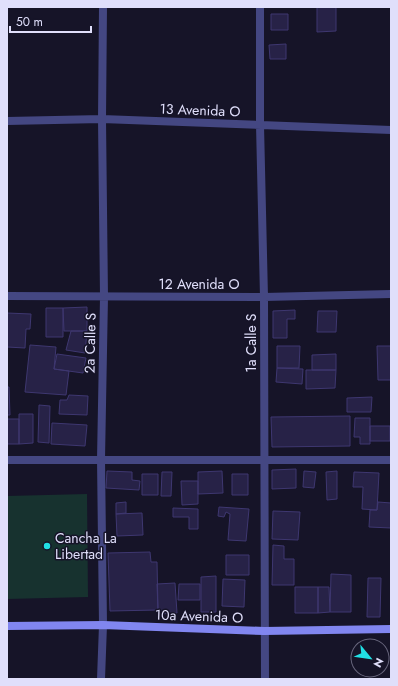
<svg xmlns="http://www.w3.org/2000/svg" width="398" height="686" viewBox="0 0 398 686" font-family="Jost,sans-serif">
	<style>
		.green { fill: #17322f }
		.building { fill: #272247; stroke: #3e3770 }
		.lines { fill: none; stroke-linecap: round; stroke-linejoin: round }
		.street { stroke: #444782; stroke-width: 8 }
		.secondary { stroke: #8186f0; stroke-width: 8 }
		.poi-dot { fill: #21dfe5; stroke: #161428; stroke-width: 1.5 }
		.labels { text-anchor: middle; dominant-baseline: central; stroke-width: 3; stroke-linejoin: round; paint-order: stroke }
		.street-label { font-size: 14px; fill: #e0dffb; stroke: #161428 }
		.poi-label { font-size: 14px; fill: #e0dffb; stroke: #161428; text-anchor: start }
	</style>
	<rect width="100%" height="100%" fill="#161428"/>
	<path class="green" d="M87 494 88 597 7 599V496Z"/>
	<path class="building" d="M317 7H336V31L317 32Z
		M271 14H288V30H271Z
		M286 44V59H270L269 45Z
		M87 307V331H64L63 308Z
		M46 308H63V337H46Z
		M295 310V319H287V338H273V311Z
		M318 311H337L336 332H317Z
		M7 313 31 314 30 329H26L25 348 7 347Z
		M71 331H87L85 353 66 350Z
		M30 345 56 347 54 369 69 371 66 395 25 392Z
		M277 346H300L299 368H277Z
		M377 346H391V380H378Z
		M57 354 86 358 83 373 54 369Z
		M336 354V370H312V355Z
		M277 368 303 369 302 384 276 382Z
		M306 370H336L335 388 306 389Z
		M7 387H9L10 415H7Z
		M69 395 88 396 87 415 59 414 60 400H67Z
		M372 397 371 412H347V398Z
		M39 405 50 406 49 443 38 442Z
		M19 414H33V443L19 444Z
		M350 416V446L272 447 271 417Z
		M355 418H370V444H360V437H354Z
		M7 419H19V444H7Z
		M52 423 87 425 85 446 51 444Z
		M370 426H390V441H370Z
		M296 469V488L272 489V470Z
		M107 471 132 472V480L140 481 139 490 106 488Z
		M222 471 223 493 198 494V472Z
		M304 471 316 472 314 488 303 487Z
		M337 471V499L327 500 326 472Z
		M162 472H172L171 496H161Z
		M354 472 379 473 377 510 362 509 363 487H353Z
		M142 474H158V495H142Z
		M232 474H248V495H232Z
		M181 481H198V504L182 505Z
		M126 502V513L116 514V503Z
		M378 502 391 503V528L369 527 370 510H377Z
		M219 507 249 509 246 541 228 540 230 514 226 512 224 517 218 516Z
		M173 508 198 509V529H189V517H173Z
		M273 511 300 512 298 540 272 539Z
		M142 513 143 535 117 536 116 514Z
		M273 545 284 546V559H294V585H272Z
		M150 552 151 562H157L158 610 110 611 108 553Z
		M226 555H249V575H226Z
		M331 574 351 575V612H330Z
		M216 576V612H201V577Z
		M368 578H381L380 617H367Z
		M223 579 245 580 244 607 222 606Z
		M175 583 177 613 160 614 158 610 157 584Z
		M179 584H200V600H178Z
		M295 587H318V613H295Z
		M318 587H329L330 612 318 613Z"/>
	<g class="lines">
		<path class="street" d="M260 7V125L264 297 265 679
			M7 121 102 119 391 130
			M7 296 264 297 391 294
			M7 460H391
			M101 679 103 625 101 459 104 297 102 119 103 7"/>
		<path class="secondary" d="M7 626 103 625 264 631 391 629"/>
	</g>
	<circle class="poi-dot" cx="47" cy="546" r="4"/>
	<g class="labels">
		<g class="street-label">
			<text transform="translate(200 110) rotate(2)">13 Avenida O</text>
			<text x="199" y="284">12 Avenida O</text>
			<text transform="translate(90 343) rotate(-89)">2a Calle S</text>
			<text transform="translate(251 343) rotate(-90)">1a Calle S</text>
			<text transform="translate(199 616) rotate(2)">10a Avenida O</text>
		</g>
		<g class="poi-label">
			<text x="55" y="538">Cancha La<tspan x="55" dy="16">Libertad</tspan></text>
		</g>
	</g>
	<rect width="398" height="686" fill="none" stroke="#e0dffb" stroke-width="16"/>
	<g transform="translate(370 658) rotate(119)"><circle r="19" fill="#161428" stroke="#67657c"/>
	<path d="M0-3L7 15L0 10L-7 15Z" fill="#21dfe5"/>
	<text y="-6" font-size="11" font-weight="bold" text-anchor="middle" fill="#e0dffb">N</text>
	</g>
	<path d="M10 26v6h81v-6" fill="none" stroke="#e0dffb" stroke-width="2"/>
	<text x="16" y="26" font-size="12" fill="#e0dffb" stroke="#161428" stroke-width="3" paint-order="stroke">50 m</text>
</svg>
